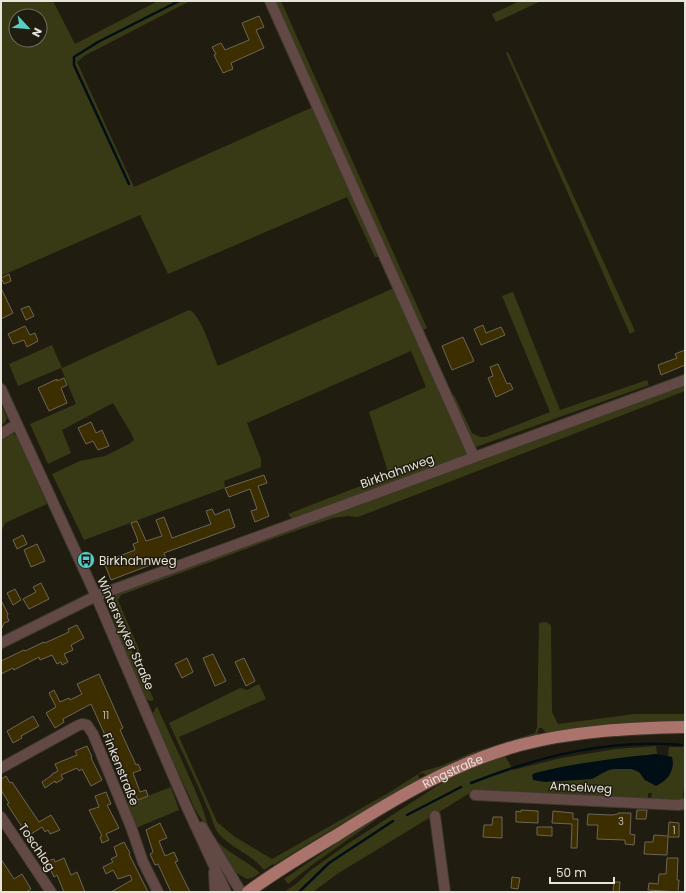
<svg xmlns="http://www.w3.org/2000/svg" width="686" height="893" viewBox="0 0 686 893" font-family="Poppins,sans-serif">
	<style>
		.green { fill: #383a15; fill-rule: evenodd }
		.water { fill: #000e15 }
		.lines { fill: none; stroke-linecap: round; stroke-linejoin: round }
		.stream { stroke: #000e15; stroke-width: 2.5 }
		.building { fill: #3d2e00; stroke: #6b6658 }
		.minor-casing { stroke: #3d382d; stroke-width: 12 }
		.major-casing { stroke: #3d382d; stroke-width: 14 }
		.minor { stroke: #634945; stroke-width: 10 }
		.major { stroke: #aa746c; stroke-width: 12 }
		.labels { text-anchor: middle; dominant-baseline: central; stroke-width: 3; stroke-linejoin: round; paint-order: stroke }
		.number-label { font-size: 10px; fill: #bcb6a5 }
		.street-label { font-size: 12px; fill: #e7e4dc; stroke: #211c10 }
		.poi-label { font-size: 12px; fill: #e7e4dc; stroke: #211c10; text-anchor: start }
	</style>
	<rect width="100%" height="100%" fill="#211c10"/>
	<path class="green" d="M1 1H53L75 44 158 1H190L84 56 77 62 134 187 313 107 286 50 287 51 469 455 293 520 288 514 389 475 369 412 426 387 411 351 247 423 261 459V467L224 481 225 488 84 540 52 474 80 461 105 456 129 444 134 440 131 433 113 403 62 430 71 453 48 464 30 424 76 404 61 368 18 386 9 364 52 345 62 368 189 310C202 315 212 354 218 366L394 288 380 257H375L347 197 168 274 140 215 1 276ZM16 16H40V40H16Z
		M272 1H281L427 328 420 332Z
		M520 1H541L496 22 492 14Z
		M508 52 635 331 630 334 506 53Z
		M513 292 560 410 647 380 649 385 476 447 473 443 451 398 454 395 472 433 480 437H486L550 412 502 296Z
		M685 384V391L358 517 347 516 333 518 278 537 121 595 118 600 144 661 142 662 112 598 116 594 115 591Z
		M1 405 7 418 5 423 1 425Z
		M13 433 18 438 47 504 5 523 2 530H1V441Z
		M116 615 154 700 151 701 145 699 126 655 112 616Z
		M546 622 551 625 552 712 558 724 635 714H685V721L612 724 547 734 542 728H539L536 736 427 776 423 773 418 775 420 780C370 806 322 835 274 865L273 864 264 870C252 854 232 849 219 834 213 827 212 817 208 809 196 780 182 752 169 723L240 688 247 690 259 684 266 699 179 737 217 822 235 837 272 859 390 792 423 771 441 766 471 753 535 733 537 727 539 623Z
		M157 706C171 738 187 770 200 802 205 813 207 827 214 837 225 853 246 859 260 873L252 878 247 879 235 872 196 811 153 717V713Z
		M685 745V779L683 796 685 800H674L669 802 651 800 652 793H648V799L512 794 475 790 337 874 313 892H284L296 884 311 870 346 845 457 773 504 754 513 770 561 758 616 749 656 746 657 754 626 757 605 772C612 768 632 767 639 772 641 774 643 777 645 780L669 776 673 765 672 758 668 757 669 747H682Z
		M171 787 179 810 136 828 127 804Z
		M375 817 377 819 312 865 288 884 284 879Z"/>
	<path class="water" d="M657 754 672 757C675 771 668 780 656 786L645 780 639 772 632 769H610L592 779 545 782 533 780 532 775 535 773C575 763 616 758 657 754Z"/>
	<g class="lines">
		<path class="stream" d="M129 184 74 65V57L98 42 179 1
			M471 783C540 756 607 739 682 745
			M407 815 461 787
			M299 892 329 863 393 821"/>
	</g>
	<path class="building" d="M259 16 264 27 256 30 264 48 231 63 233 69 223 73 214 55 216 54 212 47 221 43 225 50 249 40 242 23Z
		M9 274 11 281 4 284 1 278Z
		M1 288 13 313 1 319Z
		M29 306 34 316 26 320 21 309Z
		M483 325 486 333 501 327 505 335 481 345 474 329Z
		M25 326 30 335 35 333 38 341 27 347 24 340 13 344 8 334Z
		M463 337 474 361 452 370 442 346Z
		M685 350V365L661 375 658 365 677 358 675 354Z
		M498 364 507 384 510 383 513 389 496 397 488 378 493 376 490 367Z
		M64 378 67 385 61 388 67 403 49 411 38 388 57 379V381Z
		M91 422 96 433 102 430 109 446 98 450 93 441 86 444 78 428Z
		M264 475 267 483 258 486 269 516 255 522 251 511 257 509 250 489 229 497 225 488Z
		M212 509 215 515 229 509 235 527 164 553 166 559 111 580 105 565 119 560 117 557 135 550 133 544 138 542 137 538 131 523 137 521 146 541 162 536 156 520 164 517 172 538 211 524 206 511Z
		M23 535 27 544 17 549 13 540Z
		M37 544 45 561 31 567 24 550Z
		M41 583 49 599 29 609 23 599 36 592 33 587Z
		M15 589 21 600 13 605 7 593Z
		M1 600 8 614 7 616 9 621 4 623 1 630Z
		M77 625 84 638 71 645 73 650 64 654 68 662 62 665 61 662 57 664 52 655 40 660 39 657 14 670 13 668 1 674V661L24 650 25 651 44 642 45 643 69 632 68 629Z
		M213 654 226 681 215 686 203 658Z
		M187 658 193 672 182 678 175 664Z
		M244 658 255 681 246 686 235 662Z
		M99 674 123 728 120 730 136 765 138 764 141 770 133 773 140 792 146 790 148 796 138 800 135 794 130 796 126 782 91 704 63 719 64 722 55 728 46 713 56 707 49 693 54 690 60 702 69 698 70 700 82 694 77 684Z
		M33 716 39 726 21 736 22 738 13 743 7 731Z
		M87 746 92 757 91 758 102 780 91 786 82 769 79 771 77 768 61 775 63 779 56 783 55 781 45 788 42 782 52 775V774L58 771 55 764 77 755 75 751Z
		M6 776 10 783 12 782 39 822 51 815 60 830 50 834 48 830 45 832 42 827 28 836 7 804 9 803 1 790V779Z
		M106 792 111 804 107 805 119 828 106 834 109 840 102 843 100 837 102 836 89 810 99 807 95 796Z
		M521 810 538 811V823L516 822V811L521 812Z
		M637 810H647L646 819H636Z
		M553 811 573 813V819H578L577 848H571L572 824 552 823Z
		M618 813H631L630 834 635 835 634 845 625 844V840L597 839 598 825H587L588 814 612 815 618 814Z
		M493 817H502V838L483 837 484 825H492Z
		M669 822 679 823V837H668L667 855 644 854 645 842H653L654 835 668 836Z
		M160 823 167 838 159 841 165 856 174 852 178 861 175 862 190 892H171L158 864 155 865 150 854 153 852 146 830Z
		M537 827H552V836L537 835Z
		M124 842 130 853 129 854 148 892H111L132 880 130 875 118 879 113 870 106 874 103 867 113 862 111 859 117 856 114 847Z
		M64 858 71 875 77 872 85 892H64L57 875 54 877 52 873 47 861 54 859 55 862Z
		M667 858H678L677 880H679L678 892 648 890 649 883 658 884 659 874H666Z
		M1 859 14 879 22 874 31 889 26 892H1Z
		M512 877 520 878 518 889 511 888Z
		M614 882H620L619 892H613Z"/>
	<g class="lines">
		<g class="minor-casing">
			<path id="minor" d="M270 1 474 457
				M1 389 96 596 184 801 226 892
				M1 434 17 424
				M1 643 96 596 685 380
				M1 768 77 726 82 724 87 725 93 734 131 827 143 862 158 892
				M475 795 678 805 685 804
				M435 816 445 892
				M1 817 51 892
				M202 827 241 892
				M214 872 215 892"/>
		</g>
		<g class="major-casing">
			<g id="major">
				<path id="s1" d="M248 892C276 871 307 853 337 835 394 799 454 763 520 745 574 731 630 728 685 727"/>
			</g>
		</g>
		<use href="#minor" class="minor"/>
		<use href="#major" class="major"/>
	</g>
	<defs>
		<g id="bus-disc" transform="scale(0.9)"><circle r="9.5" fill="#56cec4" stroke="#211c10"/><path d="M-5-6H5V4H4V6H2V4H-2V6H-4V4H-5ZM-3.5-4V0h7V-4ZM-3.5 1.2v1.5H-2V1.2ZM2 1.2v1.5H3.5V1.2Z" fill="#111"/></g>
	</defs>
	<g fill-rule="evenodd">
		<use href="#bus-disc" x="86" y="560"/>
	</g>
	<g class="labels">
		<g class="number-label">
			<text x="106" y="715">11</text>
			<text x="621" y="821">3</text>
			<text x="674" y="830">1</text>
		</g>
		<g class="street-label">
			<text transform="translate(397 471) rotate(-20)">Birkhahnweg</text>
			<text transform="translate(126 633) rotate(66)">Winterswyker Straße</text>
			<text transform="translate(121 769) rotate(68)">Finkenstraße</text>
			<text stroke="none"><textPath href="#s1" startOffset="238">Ringstraße</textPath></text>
			<text transform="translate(581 787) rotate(3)">Amselweg</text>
			<text transform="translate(37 847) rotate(56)">Toschlag</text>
		</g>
		<g class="poi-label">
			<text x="99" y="560">Birkhahnweg</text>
		</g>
	</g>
	<rect width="686" height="893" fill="none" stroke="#e7e4dc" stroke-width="4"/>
	<g transform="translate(28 28) rotate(116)"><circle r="19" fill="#211c10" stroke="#706c62"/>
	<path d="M0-3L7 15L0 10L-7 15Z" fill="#56cec4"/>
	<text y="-6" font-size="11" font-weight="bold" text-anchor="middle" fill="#e7e4dc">N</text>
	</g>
	<path d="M550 877v6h64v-6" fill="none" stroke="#e7e4dc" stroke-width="2"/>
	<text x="556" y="877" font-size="12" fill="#e7e4dc" stroke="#211c10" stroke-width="3" paint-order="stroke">50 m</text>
</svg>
